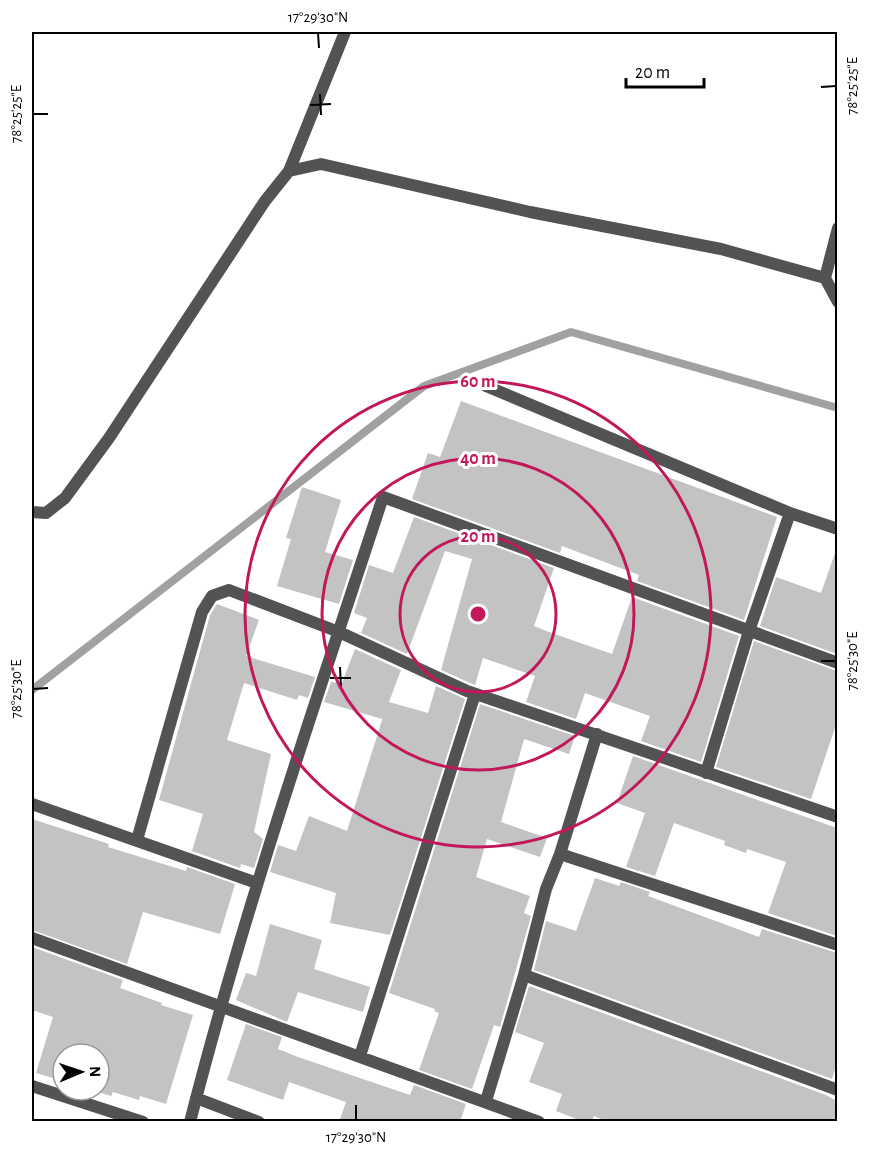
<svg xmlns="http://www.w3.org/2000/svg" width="869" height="1153" viewBox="0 0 869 1153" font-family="'Alegreya Sans',sans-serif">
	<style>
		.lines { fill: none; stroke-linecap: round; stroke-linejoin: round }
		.stream { stroke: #a1a1a1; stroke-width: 8 }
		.building { fill: #c3c3c3 }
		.street { stroke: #535353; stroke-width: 12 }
		.ticks { fill: none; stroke: #000; stroke-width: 2 }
		.ring { fill: none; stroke: #c2185b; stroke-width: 3 }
		.centre { fill: #c2185b; stroke: #fff; stroke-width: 3 }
		.ring-label { font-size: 18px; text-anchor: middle; font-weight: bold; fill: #c2185b; stroke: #fff; stroke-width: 6; stroke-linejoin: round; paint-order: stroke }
		.neatline { fill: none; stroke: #000; stroke-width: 2 }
		.ticks-label { font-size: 15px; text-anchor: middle; fill: #000 }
	</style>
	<rect width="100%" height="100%" fill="#fff"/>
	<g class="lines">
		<path class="stream" d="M32 690 424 386 571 332 838 408"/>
	</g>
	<path class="building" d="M461 401 777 517 744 620 637 581 639 575 562 546 560 553 412 499 428 453 440 457Z
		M302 487 341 500 325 552 353 560 339 604 277 586 291 539 286 538Z
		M414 517 554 568 534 626 549 632 612 654 632 597 739 636 701 762 641 741 650 716 585 693 576 719 526 702 535 676 483 658 475 685 441 670 472 559 445 551 407 654 361 633 367 618 354 613 369 565 393 573Z
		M835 553 837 554V654L760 626 776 577 821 593Z
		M217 604 259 620 246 656 315 677 308 698 299 695 297 700 244 683 227 740 271 754 254 832 263 839 254 868 241 864 240 868 192 851 203 814 159 800 210 615Z
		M754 641 837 671V722L811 799 716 767Z
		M355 649 401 670 389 702 428 713 436 686 465 699 390 935 330 923 336 893 270 872 278 845 296 851 309 816 347 831 383 717 382 719 324 702 331 682 342 683Z
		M480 704 575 736 569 754 524 739 501 822 547 838 540 857 487 839 476 877 530 896 524 913 531 916 500 1027 494 1025 472 1089 419 1070 439 1013 434 1011 435 1009 389 993Z
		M633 756 837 828V936L768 913 786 862 747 849 746 853 724 845 725 841 674 823 655 876 626 867 645 813 617 803Z
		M32 819 109 844 108 847 186 871 187 867 235 884 220 934 143 912 127 964 32 930Z
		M595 878 619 886 621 882 650 892 648 896 759 937 762 929 837 953V1063L832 1079 534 970 546 921 576 931Z
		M270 924 322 940 314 969 370 987 363 1012 298 992 287 1022 236 1000 246 973 256 976Z
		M32 947 123 980 120 988 162 1003 161 1005 193 1015 166 1104 140 1096 139 1100 113 1092 111 1096 92 1090H99V1054H63V1081L36 1073 53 1017 32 1010Z
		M529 986 826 1095 837 1101V1122H609L594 1116 591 1122H584L556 1111 562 1094 529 1082 544 1043 515 1032Z
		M246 1024 282 1037 278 1049 298 1057 410 1095 414 1085 466 1104 460 1122H339L346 1102 289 1082 283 1100 227 1080Z"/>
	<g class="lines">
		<path class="street" d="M289 171 345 32
			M838 228 825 278 838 302
			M486 386 790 513 838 529
			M32 512 46 513 65 498 109 438 265 201 289 171 321 164 530 212 721 249 825 278
			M706 773 749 631 790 513
			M32 804 257 883
			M137 840 202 612 212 596 229 590 339 632 467 691 838 817
			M560 854 838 945
			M32 938 539 1122
			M524 975 838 1090
			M360 1056 475 694
			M32 1086 143 1122
			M196 1098 259 1122
			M486 1101 524 975 546 889 560 854 597 734
			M190 1122C244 910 315 704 383 497L838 663"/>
	</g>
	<path class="ticks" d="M318 33 319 48M821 87 836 86M320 94 321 115M310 105 331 104M33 114H48M821 661H836M340 667 341 688M330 678H351M33 689 48 688M356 1105V1120"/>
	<g class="ring">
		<circle cx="478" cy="614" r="78"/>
		<circle cx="478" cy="614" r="156"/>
		<circle cx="478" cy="614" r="233"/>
	</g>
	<circle cx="478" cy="614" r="9" class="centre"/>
	<g class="ring-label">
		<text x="478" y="387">60 m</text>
		<text x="478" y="464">40 m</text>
		<text x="478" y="542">20 m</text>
	</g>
	<rect width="869" height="1153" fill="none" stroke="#ffffff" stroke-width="66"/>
	<g transform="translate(81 1072) rotate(88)"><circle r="28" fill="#ffffff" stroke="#999999" stroke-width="1.5"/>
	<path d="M0-4.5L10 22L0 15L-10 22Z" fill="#000000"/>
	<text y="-9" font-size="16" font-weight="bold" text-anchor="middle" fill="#000000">N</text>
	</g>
	<path d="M626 78v9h78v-9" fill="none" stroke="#000000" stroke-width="3"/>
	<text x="635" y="78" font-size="18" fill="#000000" stroke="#ffffff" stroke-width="4.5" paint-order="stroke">20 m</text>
	<rect x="33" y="33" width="803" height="1087" class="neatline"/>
	<g class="ticks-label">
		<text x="318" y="22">17°29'30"N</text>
		<text transform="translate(852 86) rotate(-90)" y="5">78°25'25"E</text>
		<text transform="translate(16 114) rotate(-90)" y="5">78°25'25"E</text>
		<text transform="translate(852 661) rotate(-90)" y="5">78°25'30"E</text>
		<text transform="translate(16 689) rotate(-90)" y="5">78°25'30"E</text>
		<text x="356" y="1142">17°29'30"N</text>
	</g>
</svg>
